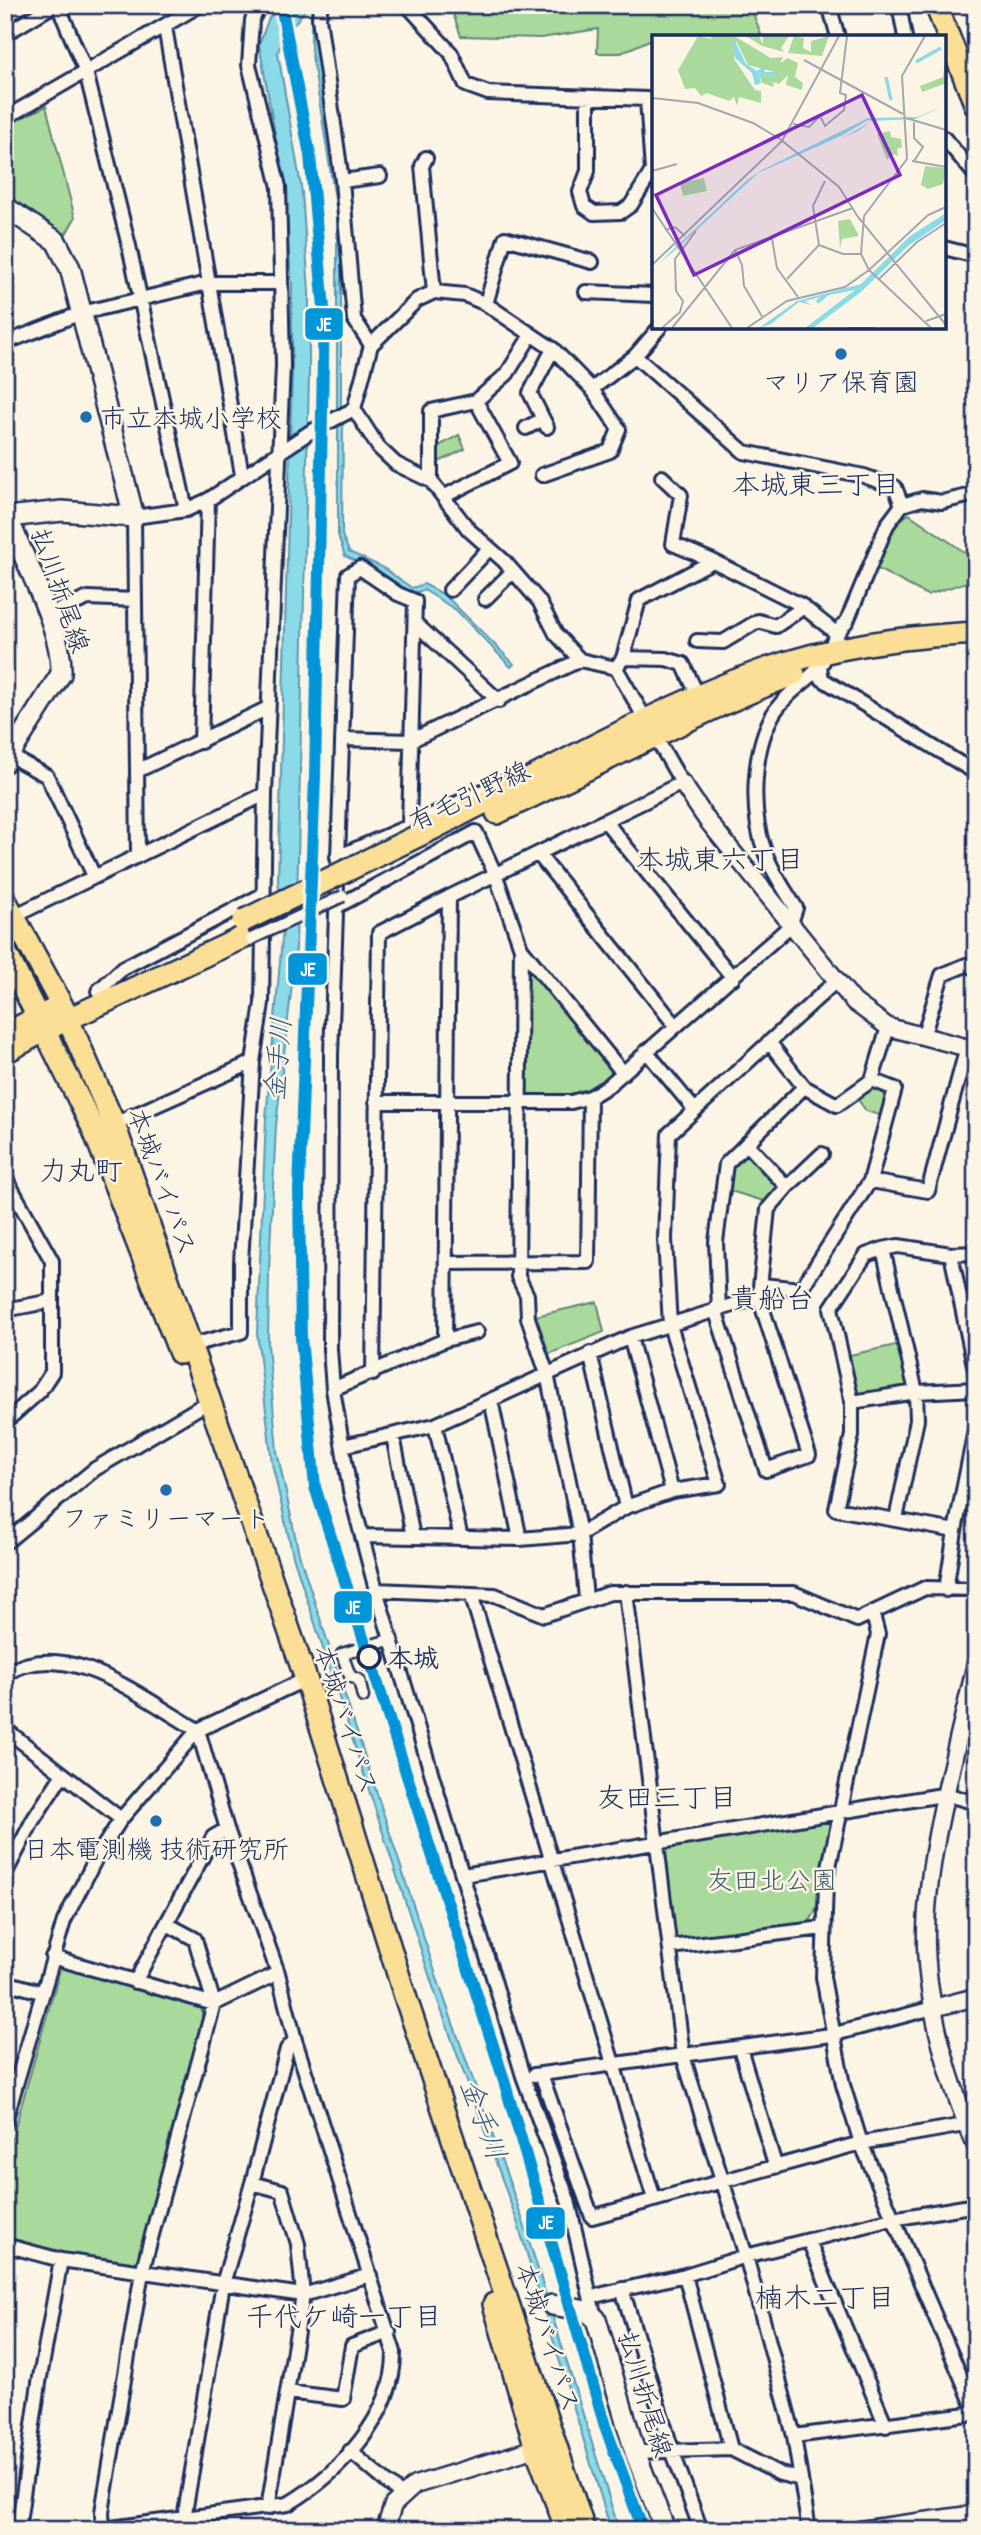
<svg xmlns="http://www.w3.org/2000/svg" width="981" height="2535" viewBox="0 0 981 2535" font-family="'Patrick Hand','Klee One',sans-serif">
	<style>
		.green { fill: #aada9b; stroke: #62847c; stroke-width: 2 }
		.water { fill: #8bdae8; stroke: #5e96b1; stroke-width: 2 }
		.lines { fill: none; stroke-linecap: round; stroke-linejoin: round }
		.pedestrian-casing { stroke: #1b2f5e; stroke-width: 15 }
		.minor-casing { stroke: #1b2f5e; stroke-width: 18 }
		.tertiary-casing { stroke: #1b2f5e; stroke-width: 21 }
		.secondary-casing { stroke: #1b2f5e; stroke-width: 24 }
		.primary-casing { stroke: #1b2f5e; stroke-width: 26 }
		.trunk-casing { stroke: #1b2f5e; stroke-width: 26 }
		.pedestrian { stroke: #fcf5e5; stroke-width: 10 }
		.minor { stroke: #fcf5e5; stroke-width: 12 }
		.tertiary { stroke: #fcf5e5; stroke-width: 16 }
		.secondary { stroke: #fcf5e5; stroke-width: 19 }
		.primary { stroke: #fbdf96; stroke-width: 21 }
		.trunk { stroke: #fbdf96; stroke-width: 21 }
		.pedestrian-bridge-casing { stroke: #1b2f5e; stroke-width: 15; stroke-linecap: butt }
		.primary-bridge-casing { stroke: #1b2f5e; stroke-width: 26; stroke-linecap: butt }
		.pedestrian-bridge { stroke: #fcf5e5; stroke-width: 10 }
		.primary-bridge { stroke: #fbdf96; stroke-width: 21 }
		.rail-1-casing { stroke: #fcf5e5; stroke-width: 18 }
		.rail-1 { stroke: #0095d9; stroke-width: 12 }
		.poi-dot { fill: #1f6fb2; stroke: #fcf5e5; stroke-width: 2.5 }
		.stop-dot { fill: #fcf5e5; stroke: #1b2f5e; stroke-width: 3.5 }
		.labels { text-anchor: middle; dominant-baseline: central; stroke-width: 5; stroke-linejoin: round; paint-order: stroke }
		.poi-label { font-size: 26px; fill: #1b2f5e; stroke: #fcf5e5 }
		.street-label { font-size: 26px; fill: #1b2f5e; stroke: #fcf5e5 }
		.stop-label { font-size: 26px; font-weight: bold; fill: #1b2f5e; stroke: #fcf5e5; text-anchor: start }
		.park-label { font-size: 26px; fill: #3f5a6d; stroke: #fcf5e5 }
		.neighbourhood-label { font-size: 28px; fill: #1b2f5e; stroke: #fcf5e5 }
		.water-label { font-size: 28px; font-style: italic; fill: #375a80; stroke: #fcf5e5 }
		.inset-river { fill: none; stroke: #8bdae8; stroke-width: 3.5 }
		.inset-road { fill: none; stroke: #a2a6af; stroke-width: 2 }
		.view { fill: #7b2cbf; fill-opacity: 0.15; stroke: #7b2cbf; stroke-width: 3.5 }
		.inset-edge { fill: none; stroke: #1b2f5e; stroke-width: 3.5 }
		.line-badge { stroke: #fcf5e5; stroke-width: 2.5 }
		.badge-label { font-size: 19px; text-anchor: middle; font-weight: bold; fill: #fff }
	</style>
	<rect width="100%" height="100%" fill="#fcf5e5"/>
	<filter id="ink" filterUnits="userSpaceOnUse"><feTurbulence type="fractalNoise" baseFrequency=".0143" numOctaves="2"/><feDisplacementMap in="SourceGraphic" scale="14" xChannelSelector="R" yChannelSelector="G"/><feConvolveMatrix kernelMatrix="1 2 1 2 8 2 1 2 1" color-interpolation-filters="sRGB"/></filter>
	<g filter="url(#ink)">
		<path class="green" d="M450 5H750L762 37H654V42L649 40 621 53H597L598 29 541 38 461 36Z
			M46 106 75 218 63 239 5 202V126Z
			M459 435 465 449 435 464V448Z
			M909 514 976 560V579L927 595 874 567 897 522Z
			M533 969 616 1072 581 1095 525 1097 526 971Z
			M874 1087 886 1089 889 1093 882 1116 866 1111 857 1098Z
			M749 1150 779 1183 778 1191 767 1202 727 1190 731 1167Z
			M597 1302 604 1332 549 1354 536 1316Z
			M901 1344 909 1389 855 1396 845 1356Z
			M829 1822 833 1826C823 1853 824 1904 809 1922L676 1942 672 1937 664 1855 667 1847Z
			M61 1966 202 2006V2023L139 2265 63 2255 5 2239V2163Z"/>
		<path class="water" d="M280 5H309L281 41 278 53 302 192 309 291V374L296 948 276 1126 269 1269 268 1345 277 1451 299 1554 437 1978 522 2218 619 2530H611L517 2221 434 1990 293 1556 272 1463 257 1333 266 1118 284 917 278 883 292 374V283L278 151 259 44 269 18Z
			M311 5H315L313 22 341 204V411L337 413V212L311 49Z
			M343 425 342 535 349 552 382 567 412 588 424 584 445 595 514 664 511 667 456 610 424 590 412 593 379 572 345 556 338 535V426Z"/>
		<g class="lines">
			<g class="pedestrian-casing">
				<path id="pedestrian" d="M363 1697 359 1680 350 1676 342 1654 389 1640"/>
			</g>
			<g class="minor-casing">
				<path id="minor" d="M58 5 86 72 129 246 186 510
					M321 5 319 18 342 181 354 319 371 345
					M407 5 451 53 466 85 488 93 647 99 652 171 631 205 621 212 594 213 584 206 580 192 588 171V98
					M829 5 838 37
					M899 5 905 37
					M165 27 242 475
					M5 34 54 5
					M5 118 200 5
					M944 138 976 176
					M426 158 422 166 434 292
					M342 181 380 176
					M944 248 976 256
					M586 292 654 295
					M486 304 505 238 592 262
					M5 343 81 313 208 283H281
					M635 356 744 452 864 476 895 487 902 505
					M476 401 507 374 531 335
					M354 409 379 448 396 464 431 481 469 530 504 561 539 601 556 634 580 660
					M547 427 530 393 553 349
					M526 428 543 419
					M542 475 610 451 619 429 592 389
					M662 477 681 495 673 544 713 561
					M431 481V411L476 401 510 463 445 496
					M450 590 488 550
					M485 599 513 571
					M48 615 88 598 135 600
					M415 623 499 701
					M697 641 723 642 758 621 776 626 804 607
					M623 658 666 659 683 664 699 698
					M820 667 822 679 976 773
					M616 668 623 658 639 600 713 561 801 605 836 633
					M201 742 208 500
					M10 756 47 776 94 876
					M137 771 268 708
					M605 821 733 978
					M409 826 500 783
					M138 854 134 517 186 510 208 500 310 432 354 409 371 345 417 300 434 292 465 295 486 304 553 349 592 389 635 356 660 327
					M539 855 676 1026
					M337 857 409 826 415 601 398 594 360 568 348 575 331 1055 330 1349 333 1389 350 1491 376 1590 523 2076 568 2200 595 2318
					M336 907 476 832 496 876 521 948 518 1277 527 1295 528 1318 547 1374 580 1534 586 1599
					M14 916 265 794
					M521 948 623 1073
					M98 991 123 968 264 894
					M923 1037 942 975 966 965 976 968
					M646 1051 694 1109
					M804 1087 837 1105 872 1080
					M376 1102H571L590 1097 608 1086 790 926 796 908C785 890 772 872 765 852 750 812 752 748 775 711 790 689 807 683 820 666 831 652 833 634 847 621L887 525 902 505 922 499 942 502 976 494
					M114 1124 253 1062
					M5 1177 52 1261V1372L39 1392 5 1422
					M870 1181 895 1089 872 1080 888 1027
					M787 1187 822 1154
					M976 1253 951 1254 976 1375
					M446 1263 588 1262 590 1097
					M762 1285 801 1289 870 1181 928 1191 967 1047
					M715 1309 766 1470 809 1455 759 1297 768 1209 787 1187 747 1144
					M719 1309 716 1242 726 1164 804 1087 769 1042
					M5 1310 52 1301
					M630 1337 672 1491
					M445 1340 477 1332
					M185 1347 241 1332V1262L253 1062 262 1003 265 794 283 365 279 187 249 65 252 20 260 5
					M590 1353 626 1507
					M373 1374 379 933 449 897
					M333 1389 445 1340 449 897 682 783 616 668 580 660 410 741 342 739
					M491 1400 520 1539
					M852 1402 831 1308 866 1255 883 1249
					M435 1425 461 1538
					M393 1436 413 1537
					M343 1446 435 1425 630 1337 759 1297
					M896 1519 917 1420 916 1392 883 1249 898 1246 951 1254
					M955 1531 976 1425
					M362 1536 520 1539 580 1534 626 1507 672 1491 719 1484 670 1325 665 1239 669 1134 836 981
					M5 1543 95 1469 210 1401
					M376 1590 495 1595 544 1615 610 1593H794L857 1620 925 1588 976 1589
					M946 1590 955 1531 836 1509 852 1435V1402L916 1392 976 1389
					M626 1592 683 2056 746 2256 781 2387 794 2436 809 2530
					M471 1594 654 2199
					M873 1615 878 1634 826 1881 823 1977 843 2085 861 2143 976 2412
					M5 1674C68 1635 142 1699 198 1730L227 1829 278 1973 295 2040 394 2352C395 2415 340 2473 288 2504L96 2530
					M5 1729 121 1819
					M5 1874 33 1820 63 1774
					M463 1875 936 1796 948 1795 976 1803
					M670 1947 823 1928
					M52 1957 214 2004 278 1973
					M5 1982 41 1992
					M135 1982 213 1837 227 1829
					M740 2048 775 2165
					M541 2074 592 2217 861 2143 976 2123
					M534 2075 831 2035 933 2008
					M5 2122 64 1921 96 1858 121 1819 198 1730 306 1679
					M252 2183 287 2049 295 2040
					M809 2241 886 2426
					M5 2245 61 2260 303 2295 370 2275
					M685 2275 731 2449
					M622 2289 672 2450 701 2530
					M599 2295 685 2275 746 2256 892 2219 976 2205
					M287 2392 343 2399 352 2346 389 2332
					M794 2436 976 2413
					M350 2451 402 2495
					M635 2452 731 2449 780 2474 801 2479
					M184 2519 223 2284 252 2183 282 2191 298 2244 303 2295 268 2508
					M18 2530 39 2383 61 2260
					M103 2530 102 2512 142 2272 214 2004 195 1939 167 1924"/>
			</g>
			<g class="tertiary-casing">
				<path id="tertiary" d="M682 783 707 820 854 1002 888 1027 976 1050
					M976 1663C957 1750 924 1859 926 1946 928 2010 950 2087 976 2146
					M933 2008 976 1997
					M385 2530 393 2505 415 2485 546 2445
					M859 2530 976 2514
					M968 2530 976 2529"/>
			</g>
			<g class="secondary-casing">
				<path id="secondary" d="M5 207 56 241 70 268 134 517 62 511 8 517C24 563 63 627 61 674L5 762
					M552 2305 587 2311 596 2319 635 2452 665 2530"/>
			</g>
			<g class="primary-casing">
				<path id="primary" d="M497 813C596 766 693 714 794 674
					M434 828C539 776 650 711 761 671 830 646 903 637 976 633
					M5 1034 53 1010
					M5 1052 45 1030 250 934"/>
			</g>
			<g class="trunk-casing">
				<path id="trunk" d="M936 5 976 106
					M5 900 62 1006 114 1124 306 1679 405 1996 584 2530
					M5 951 93 1128 180 1353
					M494 2304 536 2448 567 2530"/>
			</g>
			<use href="#pedestrian" class="pedestrian"/>
			<use href="#minor" class="minor"/>
			<use href="#tertiary" class="tertiary"/>
			<use href="#secondary" class="secondary"/>
			<use href="#primary" class="primary"/>
			<use href="#trunk" class="trunk"/>
			<g class="pedestrian-bridge-casing">
				<path id="pedestrian-bridge" d="M251 939 343 896"/>
			</g>
			<g class="primary-bridge-casing">
				<path id="primary-bridge" d="M243 921 434 828"/>
			</g>
			<use href="#pedestrian-bridge" class="pedestrian-bridge"/>
			<use href="#primary-bridge" class="primary-bridge"/>
			<g class="rail-1-casing">
				<path id="rail-1" d="M281 5 310 155 324 308 315 777 299 1189 301 1338 315 1487 502 2074 605 2426 643 2530"/>
			</g>
			<use href="#rail-1" class="rail-1"/>
		</g>
	</g>
	<g class="poi-dot">
		<circle cx="841" cy="354" r="7"/>
		<circle cx="86" cy="417" r="7"/>
		<circle cx="166" cy="1490" r="7"/>
		<circle cx="156" cy="1821" r="7"/>
	</g>
	<circle class="stop-dot" cx="369" cy="1657" r="11"/>
	<g class="labels">
		<g class="poi-label">
			<text x="841" y="381">マリア保育園</text>
			<text x="100" y="417" text-anchor="start">市立本城小学校</text>
			<text x="166" y="1517">ファミリーマート</text>
			<text x="156" y="1848">日本電測機 技術研究所</text>
		</g>
		<g class="street-label">
			<text transform="translate(61 590) rotate(71)">払川折尾線</text>
			<text transform="translate(469 795) rotate(-25)">有毛引野線</text>
			<text transform="translate(163 1181) rotate(70)">本城バイパス</text>
			<text transform="translate(347 1719) rotate(72)">本城バイパス</text>
			<text transform="translate(549 2337) rotate(72)">本城バイパス</text>
			<text transform="translate(646 2394) rotate(73)">払川折尾線</text>
		</g>
		<g class="stop-label">
			<text x="387" y="1657">本城</text>
		</g>
		<g class="park-label">
			<text x="772" y="1879">友田北公園</text>
		</g>
		<g class="neighbourhood-label">
			<text x="816" y="484">本城東三丁目</text>
			<text x="720" y="859">本城東六丁目</text>
			<text x="81" y="1170">力丸町</text>
			<text x="772" y="1298">貴船台</text>
			<text x="667" y="1797">友田三丁目</text>
			<text x="825" y="2297">楠木二丁目</text>
			<text x="344" y="2316">千代ケ崎一丁目</text>
		</g>
		<g class="water-label">
			<text transform="translate(277 1059) rotate(-85)">金手川</text>
			<text transform="translate(484 2119) rotate(70)">金手川</text>
		</g>
	</g>
	<g transform="translate(652 35)">
		<rect width="294" height="294" fill="#fcf5e5"/>
		<path d="M46 1 60 4 58 1H82L119 23 131 22 128 28 136 23 146 28 143 42 151 48 150 55 134 50 136 40 127 49 121 47 122 52 110 48 107 39 121 42 122 37 96 30 84 6 82 24 103 55 109 56V68L87 62 85 71 82 62 77 66 55 58 49 61 43 53 33 54 26 35ZM94 1H107L111 9V1H137L129 13 132 17 110 11ZM142 1 152 3 151 13 159 17V6L177 1 170 21 136 18ZM294 17V71L292 49 270 57 268 51 291 42ZM238 96 239 102 249 104 250 112 245 114 246 121 241 119 235 125 225 99ZM273 131 294 133 291 149 276 154 269 150ZM52 143 55 156 31 161 28 148ZM198 184 207 201 190 204 188 214 186 186Z" fill="#aada9b"/>
		<path d="M81 2 94 29 105 36 112 31 113 37H123L121 42 107 39 109 48 103 50 100 38 83 23ZM294 70 263 84 220 86 206 96 189 104 220 86 216 85 191 100 106 138 20 218 6 229 95 145 110 135 216 83 265 82ZM294 178V185L256 211 209 257 161 293H153L203 255 177 260 166 269 164 265 169 262 153 266 159 270 147 267 119 289 107 293 145 266 209 249 258 201Z" fill="#8bdae8"/>
		<path class="inset-river" d="M264 27 289 13M234 42 239 65"/>
		<path class="inset-road" d="M152 25 251 79M0 63 46 68 101 88 128 104 187 152 206 182 294 290M254 83 294 95M141 89 157 92 168 81 173 91 192 75 194 60 188 58 195 1M260 126 294 132M262 126 271 112 262 103V87M0 136 25 129M0 173 80 293M13 195 23 192 33 201M120 204 125 233 146 262M167 210 161 171 173 146M167 210 191 219H208M83 215 90 230 92 251 111 283M0 230 130 106 187 1M135 244 167 210M227 244 265 207 294 188M274 286 294 279M10 293 28 277 31 266 24 256 23 224 44 196M20 293 83 215 201 173M95 293 135 266 193 252 217 235 209 219 212 181 255 124 250 41 273 1M196 293H223M279 293 217 235 276 180 294 172"/>
		<path class="view" d="M210 60 248 140 42 240 4 160Z"/>
		<rect width="294" height="294" class="inset-edge"/>
	</g>
	<g class="line-badge">
		<rect x="304" y="307" width="40" height="34" rx="7" fill="#0095d9"/>
		<rect x="287" y="952" width="41" height="34" rx="7" fill="#0095d9"/>
		<rect x="333" y="1590" width="40" height="34" rx="7" fill="#0095d9"/>
		<rect x="525" y="2206" width="41" height="34" rx="7" fill="#0095d9"/>
	</g>
	<g class="badge-label">
		<text x="324" y="331">JE</text>
		<text x="308" y="976">JE</text>
		<text x="353" y="1614">JE</text>
		<text x="546" y="2229">JE</text>
	</g>
	<rect width="981" height="2535" fill="none" stroke="#fcf5e5" stroke-width="28"/>
	<rect x="14" y="14" width="953" height="2507" fill="none" stroke="#1b2f5e" stroke-width="2.5" filter="url(#ink)"/>
</svg>
